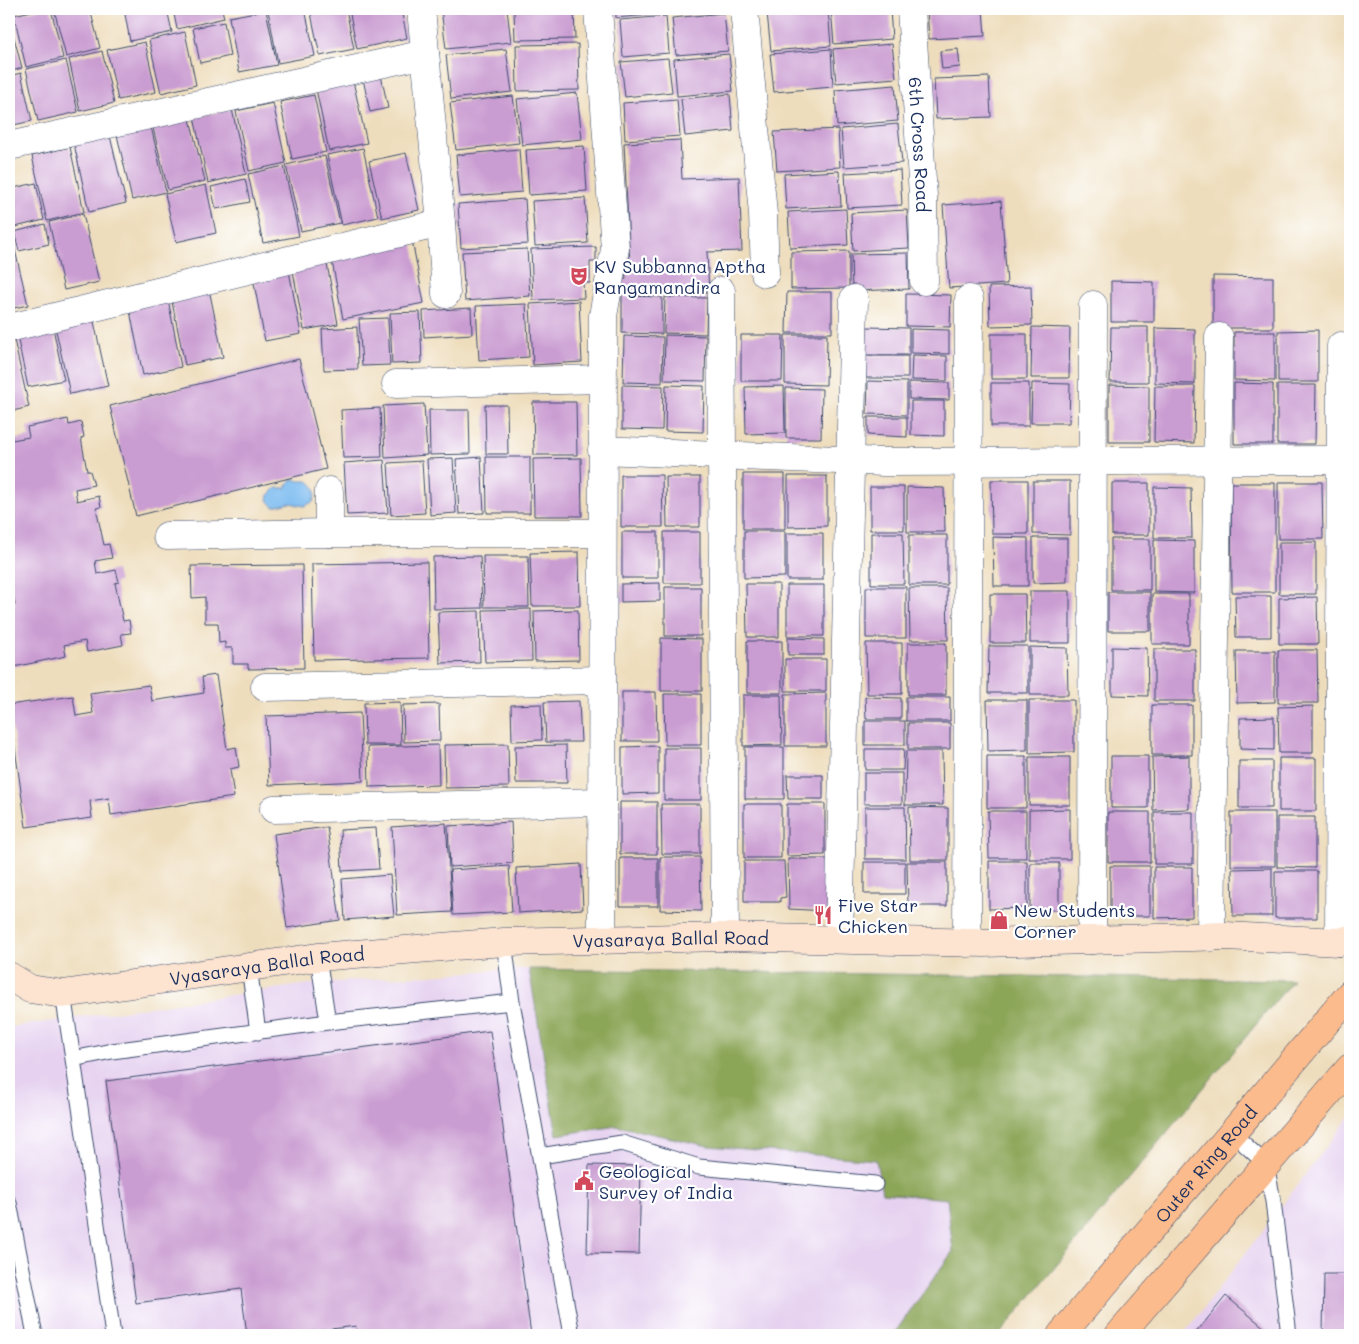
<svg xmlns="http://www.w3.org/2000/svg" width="1359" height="1344" viewBox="0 0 1359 1344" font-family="Mali,sans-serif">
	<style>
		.built { fill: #e6d2f0 }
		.forest { fill: #8ca658; stroke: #546a5b }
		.water { fill: #7cbbf0; stroke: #4c75a7 }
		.building { fill: #ca9dd2 }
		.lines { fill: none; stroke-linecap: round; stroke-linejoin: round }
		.lane-casing { stroke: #3b496c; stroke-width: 17 }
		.street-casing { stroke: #3b496c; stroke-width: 29 }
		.secondary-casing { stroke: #3b496c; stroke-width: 29 }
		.highway-casing { stroke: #3b496c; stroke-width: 29 }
		.lane { stroke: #fff; stroke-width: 15 }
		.street { stroke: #fff; stroke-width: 28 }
		.secondary { stroke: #fde4d1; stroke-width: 28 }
		.highway { stroke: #fbbb8c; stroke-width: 28 }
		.labels { text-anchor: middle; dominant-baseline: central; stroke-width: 4.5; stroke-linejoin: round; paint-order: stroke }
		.street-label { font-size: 18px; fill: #1b2f5e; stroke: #fff }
		.poi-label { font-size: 18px; fill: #1b2f5e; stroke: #fff; text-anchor: start }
	</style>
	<rect width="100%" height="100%" fill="#fff"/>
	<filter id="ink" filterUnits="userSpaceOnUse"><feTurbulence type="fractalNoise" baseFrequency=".02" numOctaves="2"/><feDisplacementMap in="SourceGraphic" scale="10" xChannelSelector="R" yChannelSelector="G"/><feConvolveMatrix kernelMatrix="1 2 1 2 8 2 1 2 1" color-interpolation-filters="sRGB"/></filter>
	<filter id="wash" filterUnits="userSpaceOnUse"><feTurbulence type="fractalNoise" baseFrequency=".0096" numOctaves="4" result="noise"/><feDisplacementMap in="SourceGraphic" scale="20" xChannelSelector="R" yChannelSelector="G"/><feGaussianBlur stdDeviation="1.12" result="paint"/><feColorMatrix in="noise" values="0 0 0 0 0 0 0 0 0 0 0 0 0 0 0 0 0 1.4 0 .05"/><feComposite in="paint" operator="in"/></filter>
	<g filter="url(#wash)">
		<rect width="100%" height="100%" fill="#eeddbc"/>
		<path class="built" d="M510 969H529L1293 980 999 1335H9V1025L12 1027 308 984Z
			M1350 1116V1335H1183Z"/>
		<path class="forest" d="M529 969 1293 980 999 1335H893L953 1251 947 1199 882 1193 876 1160 708 1146 617 1126 557 1135Z"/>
		<path class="water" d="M295 479 299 481H308C316 486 317 494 313 502L304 506 290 503 274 507 268 500 269 495 276 488H286L290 481Z"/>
		<g id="blocks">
			<path class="building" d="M40 9H51L63 58 26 67 14 15Z
				M54 9H90L100 48 66 57Z
				M124 9H167L172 32 130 41Z
				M173 9H222L224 18 177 29Z
				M272 9H305L315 56 278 63 268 10Z
				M310 9H346L354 49 320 56Z
				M349 9H401L407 38 357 49Z
				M441 9H507L511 42 446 49Z
				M514 9H574L575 39 515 40Z
				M616 9H670V13L616 18Z
				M674 9H703V10L674 13Z
				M828 9 831 46 771 51 767 13Z
				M831 9H890L892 39 834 44Z
				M927 9H983L985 36 929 39Z
				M266 10 277 65 239 72 229 17Z
				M724 13 728 51 676 55 672 18Z
				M666 16 669 53 623 57 620 20Z
				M9 18 22 68 9 72Z
				M224 22 230 56 200 63 193 28Z
				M185 32 196 85 161 93 149 40Z
				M145 42 156 92 118 100 107 50Z
				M578 44 579 90 517 91 516 45Z
				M892 44 896 78 836 83 833 49Z
				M506 49 512 92 451 99 446 55Z
				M831 49 833 87 774 92 770 54Z
				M958 49 960 67 942 69 940 51Z
				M102 51 114 103 80 111 69 59Z
				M729 54 733 91 677 96 674 59Z
				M668 58 672 92 625 97 621 62Z
				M66 60 78 112 38 121 26 69Z
				M21 73 32 121 9 126V76Z
				M381 75 388 108 370 112 363 79Z
				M989 77 991 117 936 119 934 79Z
				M353 81 367 143 329 151 316 89Z
				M895 85 898 121 837 126 835 90Z
				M577 93 582 139 522 145 517 99Z
				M730 94 733 131 685 136 681 99Z
				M314 95 326 152 292 159 280 102Z
				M513 96 519 143 456 150 450 103Z
				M677 99 680 136 625 140 623 103Z
				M273 103 286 163 249 171 236 111Z
				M232 109 246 174 208 183 194 117Z
				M190 119 205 181 168 190 153 128Z
				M898 124 902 163 844 167 841 129Z
				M151 127 166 192 132 200 117 135Z
				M838 129 840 167 777 171 774 132Z
				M110 136 126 203 89 212 74 144Z
				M680 140 682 179 739 177 742 251 707 252 709 292 631 296 662 297V334L622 333V280L626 279 625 265H630L624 143Z
				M584 146 587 191 529 195 526 150Z
				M70 147 84 212 47 221 32 156Z
				M363 148 378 217 342 225 327 155Z
				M519 149 522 192 460 197 456 155Z
				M406 153 419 210 382 218 369 161Z
				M325 156 340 223 301 231 286 165Z
				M284 166 299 236 263 243 248 174Z
				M900 170 902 205 847 208 845 173Z
				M839 171 841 206 786 209 784 174Z
				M245 179 250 202 216 209 211 187Z
				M36 183 44 220 11 228 9 220V189Z
				M206 185 216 233 176 242 165 194Z
				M585 198 588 243 535 246 532 201Z
				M525 199 528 244 461 248 458 204Z
				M1001 201 1007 284 949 288 943 205Z
				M846 209 848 245 790 248 788 212Z
				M907 210 909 248 853 251 851 213Z
				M83 214 99 282 64 290 49 222Z
				M45 224 49 244 19 251 14 232Z
				M11 233 28 305 9 309V234Z
				M412 240 424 303 343 319 331 256Z
				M596 247V262H590V283H583L584 298 533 300 531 249Z
				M527 249 530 296 465 301 462 252Z
				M849 251V288L791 289V252Z
				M908 253 909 289 852 291 851 254Z
				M327 264 338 324 304 330 293 271Z
				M289 271 301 334 265 341 253 278Z
				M1213 276 1273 277V328H1213Z
				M1111 281 1154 282V322H1111Z
				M1031 286 1032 325 990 326 989 287Z
				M209 289 223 357 185 365 171 297Z
				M787 292H832V333H786Z
				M906 294 951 295 950 327 906 326Z
				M665 297 707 298 706 334 664 333Z
				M168 299 181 367 143 375 129 306Z
				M579 301 582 362 533 365 530 304Z
				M526 304 529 357 479 360 476 306Z
				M471 308 472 334 424 337 423 311Z
				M420 312 422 363 392 364 390 313Z
				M93 317 108 386 70 394 55 326Z
				M388 318 390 365 362 366 359 319Z
				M357 327 358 369 324 370 322 329Z
				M867 327 909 328V355H866Z
				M1032 327 1070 328 1069 378H1031Z
				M1111 327H1148V382H1110Z
				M53 328 64 380 28 387 17 336Z
				M1155 328 1195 329V384L1155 383Z
				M911 329 949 330V354L911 353Z
				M1318 330V382H1278V331Z
				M1234 332H1275V381L1234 380Z
				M991 334H1027V379H991Z
				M665 335 706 336 705 381 664 380Z
				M741 335H783L782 381H741Z
				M785 335H827L826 385 785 384Z
				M624 336 663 337 662 383 623 382Z
				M14 340 29 407 9 412V341Z
				M912 355 947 356V381L911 380Z
				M866 356H908V378H866Z
				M299 359 326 469 136 516 110 406Z
				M868 381 907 382V415L867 414Z
				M909 382 949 383V400L909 399Z
				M991 383H1029V426H991Z
				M1032 383 1070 384 1069 423H1031Z
				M1234 383 1273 384V444H1234Z
				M622 385 663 386 662 430 622 429Z
				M666 385 704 386 703 432 665 431Z
				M1109 385 1149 386V442H1109Z
				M1277 385H1316L1315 444H1277Z
				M784 386 785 433 746 434 745 387Z
				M1155 386H1195L1194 443 1154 442Z
				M786 388 822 389 821 438H786Z
				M911 401H944V436L911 435Z
				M533 402H576L577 455H534Z
				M424 404 427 455 385 458 383 406Z
				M485 405H507L508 454H486Z
				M380 408 382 457 343 458 341 410Z
				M429 410H469L470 454 430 455Z
				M868 417H907V437L868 435Z
				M68 419 69 425 81 422 84 437 81 438 87 471H90L94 485 75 489 77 501 99 496 101 507 96 508 104 545 109 544 112 558 95 561 97 574 116 570 119 582 115 583 123 621 129 620 131 633 121 634 123 645 87 652 85 641 64 645 66 656 14 667 9 642V606L15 605 10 579H9V430H11L12 440 29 437 27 427Z
				M481 457 484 513 459 514 456 459Z
				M486 457H530V513H487Z
				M453 458 456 513 430 515 427 459Z
				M581 458 582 516H534L533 459Z
				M384 460 388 513 347 515 344 463Z
				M422 461 425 513 391 515 388 463Z
				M743 474H785V529H743Z
				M621 475H662L663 527H621Z
				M788 476H827V526L788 527Z
				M666 477H700V527H667Z
				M991 480H1028V534H992Z
				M1033 481H1070V535L1033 534Z
				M1278 482H1322L1323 539H1278Z
				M1112 483H1149V535H1112Z
				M1231 483H1275V592H1232Z
				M870 487H904V530H870Z
				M907 487 944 488 945 532H907Z
				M1154 487 1191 488 1192 538H1154Z
				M744 531H785V577L744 578Z
				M622 532H658V578H622Z
				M664 532H700V583H664Z
				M787 533H823V580H787Z
				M871 533H903L904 584H871Z
				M909 535H947V585H909Z
				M993 537 1028 538V586H994Z
				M1033 538H1067V582L1033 583Z
				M1111 539H1150V590H1111Z
				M1154 540 1194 541V593L1154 592Z
				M1279 542H1316V594H1279Z
				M579 552 580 606H532L530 553Z
				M480 556 482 608 434 609 433 557Z
				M483 556H528L529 607H484Z
				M427 562 429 658 314 660 312 564Z
				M302 565 304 668 248 669V664H233V648H225V642L219 643 218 623H205V597L192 598 191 566Z
				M660 583V601L621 602V584Z
				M746 584H779V637H747Z
				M787 585H824V636H787Z
				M665 587H701V636H665Z
				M866 587H906V638H866Z
				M909 588H947L948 640H910Z
				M1030 591H1070V643H1030Z
				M1108 592H1150V631H1108Z
				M990 594H1025L1026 643H990Z
				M1152 594H1189V644H1152Z
				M1235 596H1271V637H1236Z
				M1317 597 1318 644H1279V598Z
				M531 609 532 661 485 662 483 610Z
				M578 610 579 660 535 661 534 611Z
				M479 611 480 662 440 663 438 612Z
				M661 638 702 639V691H661Z
				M788 638 824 639V655H788Z
				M747 641H782V693H747Z
				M866 643H902V694H867Z
				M908 643H946V695H908Z
				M989 646H1028V693H988Z
				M1030 647 1067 648 1068 695H1030Z
				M1112 647 1147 648 1148 696 1112 695Z
				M1154 649H1195V701H1154Z
				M1278 650H1317L1318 703H1278Z
				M1236 651H1275V702L1237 703Z
				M785 659H826V691H785Z
				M216 675 227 749 236 747 239 767 230 769 234 797 111 815 109 798 90 801 92 818 26 827 9 705 73 696 76 716 93 713 90 693 149 685 152 701 204 693 202 677Z
				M622 692H656L657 741H622Z
				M826 693V746H785V694Z
				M664 694H701V745H665Z
				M743 695H781L782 745 743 746Z
				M865 697 901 698V719H866Z
				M906 697H950V721H906Z
				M987 700H1027V750L988 751Z
				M1029 700H1074V752L1029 753Z
				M579 701 581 742H546L544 702Z
				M400 702 401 745H365L364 703Z
				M439 704 440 741 404 742 403 705Z
				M541 704 542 740 512 741 511 705Z
				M1152 705H1192V755H1152Z
				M1313 706V753H1279L1278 707Z
				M360 713 363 781 269 785 266 716Z
				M1274 717V750L1240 749V718Z
				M865 721H905V745H865Z
				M908 723H950V749H908Z
				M508 744 509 787 445 788 444 745Z
				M438 745 439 785 369 787 368 747Z
				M566 745 567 783H516L515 746Z
				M658 746V793L622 794V747Z
				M745 747H784V799H745Z
				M664 748H701V800H664Z
				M865 749H904L903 770H865Z
				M906 751H942L943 805H905Z
				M987 756H1026V808H987Z
				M1111 756H1148V808H1111Z
				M1189 756V809L1153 810 1152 757Z
				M1029 757H1070V805H1029Z
				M1279 758H1316V811H1279Z
				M1239 761H1272V808H1239Z
				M864 773H902V804H864Z
				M787 775H823V799H788Z
				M620 802H657V854H620Z
				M661 804H700V854H662Z
				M744 804H781V858H744Z
				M787 804H825V855L787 856Z
				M865 807H905L906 859H865Z
				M909 807 948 808V860H910Z
				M1070 809V859H1029V810Z
				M988 811H1026V858H989Z
				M1108 812H1150V862H1108Z
				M1154 812H1193V864H1154Z
				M1231 812H1275V866H1231Z
				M1277 817H1315V868L1277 867Z
				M511 822 513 863 450 867 448 826Z
				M446 823 452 912 397 915 392 827Z
				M327 827 340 920 287 928 274 834Z
				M376 828 379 869 342 871 340 830Z
				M660 857H700L701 911 660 910Z
				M620 858H658V906H620Z
				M788 859H829L828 911 789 909Z
				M744 861H784L786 897 780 898V902H744Z
				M989 861H1027V908L989 909Z
				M864 862H905V894H864Z
				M907 862H947V906H908Z
				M1030 863H1059V910H1030Z
				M581 864 583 909 518 913 516 868Z
				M509 866 512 912 453 915 450 870Z
				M1110 866H1150V916H1110Z
				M1154 867H1192V917L1154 918Z
				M1272 868V916H1233L1232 869Z
				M1275 871H1317V918H1275Z
				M390 875 394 916 345 920 342 879Z
				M490 1031 531 1335H378L377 1331 357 1333 356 1326 283 1335H247L241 1289 136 1303 106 1081Z
				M589 1165 641 1166 639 1254 587 1253Z
				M1324 1274H1350V1335H1323Z
				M1226 1296 1272 1334 1270 1335H1194Z"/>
		</g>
	</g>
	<g filter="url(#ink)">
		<use href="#blocks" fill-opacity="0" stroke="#3b496c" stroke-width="1"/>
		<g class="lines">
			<g class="lane-casing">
				<path id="lane" d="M318 957 328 1022
					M249 967 258 1032
					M63 994 73 1059
					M512 1002 572 1335
					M1232 1133 1266 1164 1273 1201 1289 1335
					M540 1156 622 1143 699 1167 875 1184
					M9 1203 35 1335
					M113 1335 73 1059 112 1051 328 1022 512 1002 504 942"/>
			</g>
			<g class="street-casing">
				<g id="street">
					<path d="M598 9 615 249 603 316 602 940"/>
					<path d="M744 9 763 214 765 273"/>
					<path id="s1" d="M911 9 923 196 924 281"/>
					<path d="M9 146 425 54"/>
					<path d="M441 223 446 294"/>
					<path d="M721 291 725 937"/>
					<path d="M9 328 441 223 421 9"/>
					<path d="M396 384 602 379"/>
					<path d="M602 450 884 462 1341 460"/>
					<path d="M329 491V533"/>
					<path d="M167 536 329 533H602"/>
					<path d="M265 687 602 680"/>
					<path d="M274 809 602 802"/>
					<path d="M1211 937 1219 337"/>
					<path d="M839 939 854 299"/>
					<path d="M1092 940 1093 305"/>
					<path d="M1339 942 1341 346"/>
					<path d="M967 943 969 299"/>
				</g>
			</g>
			<g class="secondary-casing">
				<g id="secondary">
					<path id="s2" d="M9 976 30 989 63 994 318 957 504 942 725 937 984 943 1226 936 1339 942 1350 939"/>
				</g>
			</g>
			<g class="highway-casing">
				<g id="highway">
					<path id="s3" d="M1061 1335 1350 994"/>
					<path d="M1119 1335 1350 1068"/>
				</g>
			</g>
			<use href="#lane" class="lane"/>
			<use href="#street" class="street"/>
			<use href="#secondary" class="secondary"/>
			<use href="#highway" class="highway"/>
		</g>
	</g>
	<defs>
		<g id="theatre-bare" transform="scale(1.5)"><path d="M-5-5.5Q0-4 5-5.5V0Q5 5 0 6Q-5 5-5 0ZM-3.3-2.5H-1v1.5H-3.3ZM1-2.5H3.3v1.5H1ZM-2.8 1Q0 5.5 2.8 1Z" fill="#d1495b" stroke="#fff" stroke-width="2.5" paint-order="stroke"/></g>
		<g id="restaurant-bare" transform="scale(1.5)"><path d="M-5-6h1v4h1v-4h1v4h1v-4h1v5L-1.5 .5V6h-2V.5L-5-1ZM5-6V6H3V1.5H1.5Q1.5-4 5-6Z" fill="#d1495b" stroke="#fff" stroke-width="2.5" paint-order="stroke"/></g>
		<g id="shop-bare" transform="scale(1.5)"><path d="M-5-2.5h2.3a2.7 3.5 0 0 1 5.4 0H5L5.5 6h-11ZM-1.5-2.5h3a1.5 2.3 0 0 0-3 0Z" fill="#d1495b" stroke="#fff" stroke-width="2.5" paint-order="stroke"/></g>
		<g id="civic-bare" transform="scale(1.5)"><path d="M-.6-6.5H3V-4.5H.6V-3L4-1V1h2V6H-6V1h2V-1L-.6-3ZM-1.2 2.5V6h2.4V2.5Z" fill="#d1495b" stroke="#fff" stroke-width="2.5" paint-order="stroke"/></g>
	</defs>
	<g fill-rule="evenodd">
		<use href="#theatre-bare" x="579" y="276"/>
		<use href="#restaurant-bare" x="823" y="915"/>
		<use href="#shop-bare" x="999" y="920"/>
		<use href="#civic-bare" x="584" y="1181"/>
	</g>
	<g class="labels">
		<g class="street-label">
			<text stroke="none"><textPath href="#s1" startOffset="136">6th Cross Road</textPath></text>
			<text stroke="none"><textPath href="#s2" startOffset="669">Vyasaraya Ballal Road</textPath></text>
			<text stroke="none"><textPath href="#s2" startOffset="264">Vyasaraya Ballal Road</textPath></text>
			<text stroke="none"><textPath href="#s3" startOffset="224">Outer Ring Road</textPath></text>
		</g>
		<g class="poi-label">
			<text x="594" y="266">KV Subbanna Aptha<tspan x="594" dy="21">Rangamandira</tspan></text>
			<text x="838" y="905">Five Star<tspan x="838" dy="21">Chicken</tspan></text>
			<text x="1014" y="910">New Students<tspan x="1014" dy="21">Corner</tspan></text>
			<text x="599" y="1171">Geological<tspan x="599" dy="21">Survey of India</tspan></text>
		</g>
	</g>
	<rect width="1359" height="1344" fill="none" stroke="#fff" stroke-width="30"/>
</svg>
